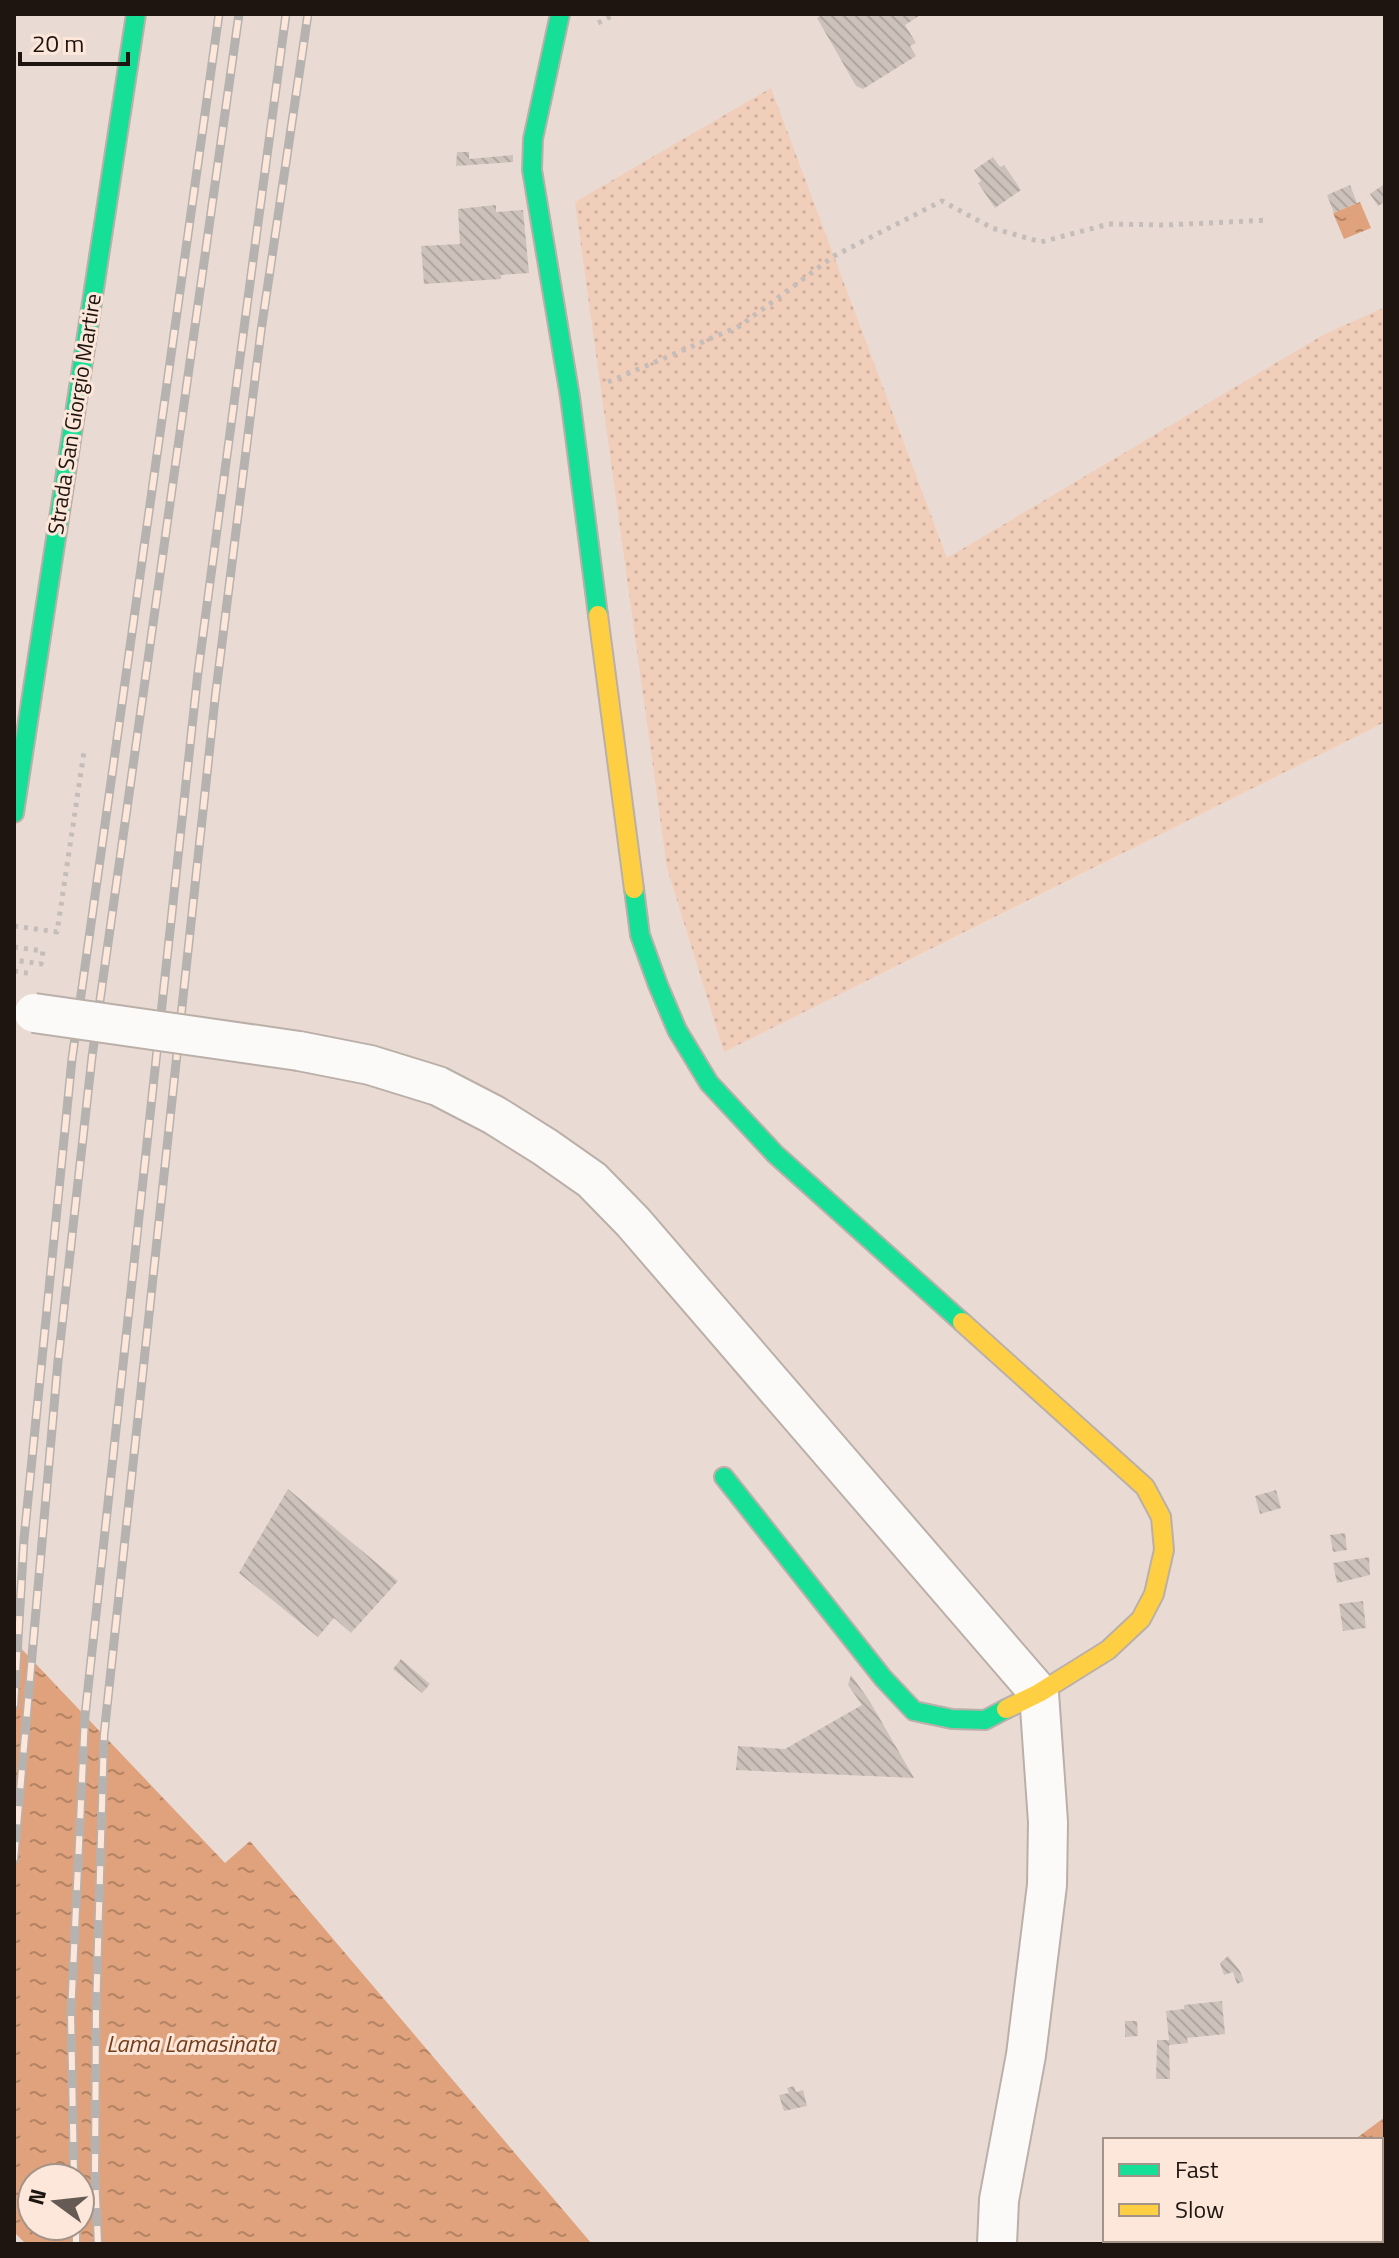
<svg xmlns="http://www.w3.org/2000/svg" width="1399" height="2258" viewBox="0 0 1399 2258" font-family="'Titillium Web',sans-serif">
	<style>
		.grass { fill: url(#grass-dots) }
		.water { fill: url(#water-ripples); fill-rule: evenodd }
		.building { fill: url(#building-back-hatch) }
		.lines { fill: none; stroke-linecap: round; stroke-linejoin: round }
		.street-casing { stroke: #bab0a9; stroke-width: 42 }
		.fast-casing { stroke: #bab0a9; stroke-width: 22 }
		.slow-casing { stroke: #bab0a9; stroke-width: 22 }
		.path { stroke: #c4bdba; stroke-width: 5; stroke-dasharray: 4 6; stroke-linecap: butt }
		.street { stroke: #fcfaf8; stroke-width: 38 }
		.fast { stroke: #16e098; stroke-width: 18 }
		.slow { stroke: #ffcf43; stroke-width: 18 }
		.rail-casing { stroke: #b6b2b0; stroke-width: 9 }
		.rail { stroke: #fce7da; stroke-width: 6; stroke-dasharray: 18; stroke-linecap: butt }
		.street-bridge-casing { stroke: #bab0a9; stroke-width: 42; stroke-linecap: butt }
		.street-bridge { stroke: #fcfaf8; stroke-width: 38 }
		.labels { text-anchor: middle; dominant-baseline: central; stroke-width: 6; stroke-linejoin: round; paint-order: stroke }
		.street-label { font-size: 22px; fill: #1f1510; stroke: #fce7da }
		.water-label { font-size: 24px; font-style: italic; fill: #733d19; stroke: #fce7da }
	</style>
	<defs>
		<pattern id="grass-dots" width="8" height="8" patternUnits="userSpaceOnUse" patternTransform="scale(2)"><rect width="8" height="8" fill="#f1ceba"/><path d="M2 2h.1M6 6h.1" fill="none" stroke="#ceb09f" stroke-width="1.8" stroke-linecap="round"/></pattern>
		<pattern id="water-ripples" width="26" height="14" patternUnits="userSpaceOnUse" patternTransform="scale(2)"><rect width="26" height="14" fill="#dfa27c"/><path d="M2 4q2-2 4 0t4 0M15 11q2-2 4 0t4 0" fill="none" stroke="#b48364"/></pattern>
		<pattern id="building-back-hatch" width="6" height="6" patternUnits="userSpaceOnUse" patternTransform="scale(2)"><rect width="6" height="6" fill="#cdc2bb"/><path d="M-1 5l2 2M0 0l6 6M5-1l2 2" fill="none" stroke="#b0a6a0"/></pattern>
	</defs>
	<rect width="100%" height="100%" fill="#e9dbd3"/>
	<path class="grass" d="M771 88 947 558 1323 335 1385 307V722L724 1052 667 868 575 202Z"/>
	<path class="water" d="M1360 202 1371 228 1344 239 1333 213Z
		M14 1641 225 1863 250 1841 592 2244H26L14 2232ZM32 2178H80V2226H32Z
		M1385 2117V2244H1216L1221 2240H1381V2140H1354Z"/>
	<path class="building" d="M823 14H858L859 16 922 14 905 25 916 43 910 46 916 56 863 89 856 86 817 18Z
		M457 152H469V159L513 155V162L456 166Z
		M993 157 1000 167 1004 165 1021 190 995 208 978 183 981 181 974 170Z
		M1350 185 1357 203 1334 213 1327 195Z
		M1383 185 1385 202 1378 206 1370 194Z
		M496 205V212L523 210 529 273 501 275V279L424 284 421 246 460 244 458 209Z
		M288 1489 398 1581 351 1633 334 1618 318 1637 239 1573Z
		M1276 1490 1281 1508 1260 1514 1255 1496Z
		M1345 1533 1347 1550 1333 1552 1330 1535Z
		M1369 1557 1370 1575 1337 1583 1333 1563Z
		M1363 1601 1366 1628 1343 1631 1339 1604Z
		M401 1659 430 1684 422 1693 393 1669Z
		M851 1675 869 1700 914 1778 736 1770 738 1746 785 1749 862 1705 848 1685Z
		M1228 1956 1240 1971 1244 1981 1237 1984 1233 1972 1224 1975 1220 1963Z
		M1222 2001 1225 2034 1187 2038 1188 2043 1169 2045 1170 2079H1156L1157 2040H1169L1166 2011 1184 2009V2005Z
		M1125 2021H1137L1138 2036 1125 2037Z
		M794 2086 796 2092 803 2090 807 2106 784 2111 779 2095 789 2093 787 2088Z"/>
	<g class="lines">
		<g class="street-casing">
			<path id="street" d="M299 1051 370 1065 438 1086 494 1115 545 1147 592 1180 633 1222 1039 1693 1048 1822 1047 1885 1026 2055 999 2200 997 2244"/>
		</g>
		<g class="fast-casing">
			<path id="fast" d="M560 14 533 139 532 170 570 397 598 615
				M14 813 136 14
				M634 889 640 935 658 985 677 1030 709 1083 775 1154 962 1322
				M724 1477 883 1678 914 1711 952 1719 985 1720 1006 1709"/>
		</g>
		<g class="slow-casing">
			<path id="slow" d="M598 615 634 889
				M962 1322 1145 1487 1161 1517 1164 1550 1154 1594 1141 1619 1108 1650 1039 1693 1006 1709"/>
		</g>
		<path class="path" d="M598 23 615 14
			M608 382 740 326 834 256 942 201 992 228 1041 242 1109 224 1166 225 1268 220
			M14 926 57 932 84 752
			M14 947 43 951 41 964 14 960
			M14 971 33 974"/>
		<use href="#street" class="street"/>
		<use href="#fast" class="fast"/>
		<use href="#slow" class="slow"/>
		<g class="rail-casing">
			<path id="rail" d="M14 1706 24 1539 72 1059 219 14
				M14 1860 58 1361 92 1057 239 14
				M74 2178 71 2014 85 1716 198 672 286 14
				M76 2226V2244
				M98 2244 95 2175 96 2013 104 1735 215 699 261 331 308 14"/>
		</g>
		<use href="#rail" class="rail"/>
		<g class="street-bridge-casing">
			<path id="street-bridge" d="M34 1013 299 1051"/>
		</g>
		<use href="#street-bridge" class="street-bridge"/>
	</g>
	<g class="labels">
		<g class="street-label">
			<text transform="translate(74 414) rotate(-81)">Strada San Giorgio Martire</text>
		</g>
		<g class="water-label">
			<text x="191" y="2043">Lama Lamasinata</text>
		</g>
	</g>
	<rect width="1399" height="2258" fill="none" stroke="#1f1510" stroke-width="32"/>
	<rect x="1103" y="2138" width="280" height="104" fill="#fce7da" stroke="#a49389" stroke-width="2"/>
	<rect x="1119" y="2164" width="40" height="12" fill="#16e098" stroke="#a49389" stroke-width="2"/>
	<text x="1175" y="2178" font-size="24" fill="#1f1510">Fast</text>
	<rect x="1119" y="2204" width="40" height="12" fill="#ffcf43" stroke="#a49389" stroke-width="2"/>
	<text x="1175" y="2218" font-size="24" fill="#1f1510">Slow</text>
	<g transform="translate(56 2202) rotate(285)"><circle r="38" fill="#fce7da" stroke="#a49389" stroke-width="2"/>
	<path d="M0-6L14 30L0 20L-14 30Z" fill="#665a54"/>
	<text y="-12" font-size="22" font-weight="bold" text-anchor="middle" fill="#1f1510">N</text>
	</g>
	<path d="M20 52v12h108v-12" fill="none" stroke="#1f1510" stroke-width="4"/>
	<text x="32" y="52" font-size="24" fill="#1f1510" stroke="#fce7da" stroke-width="6" paint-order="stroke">20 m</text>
</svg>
